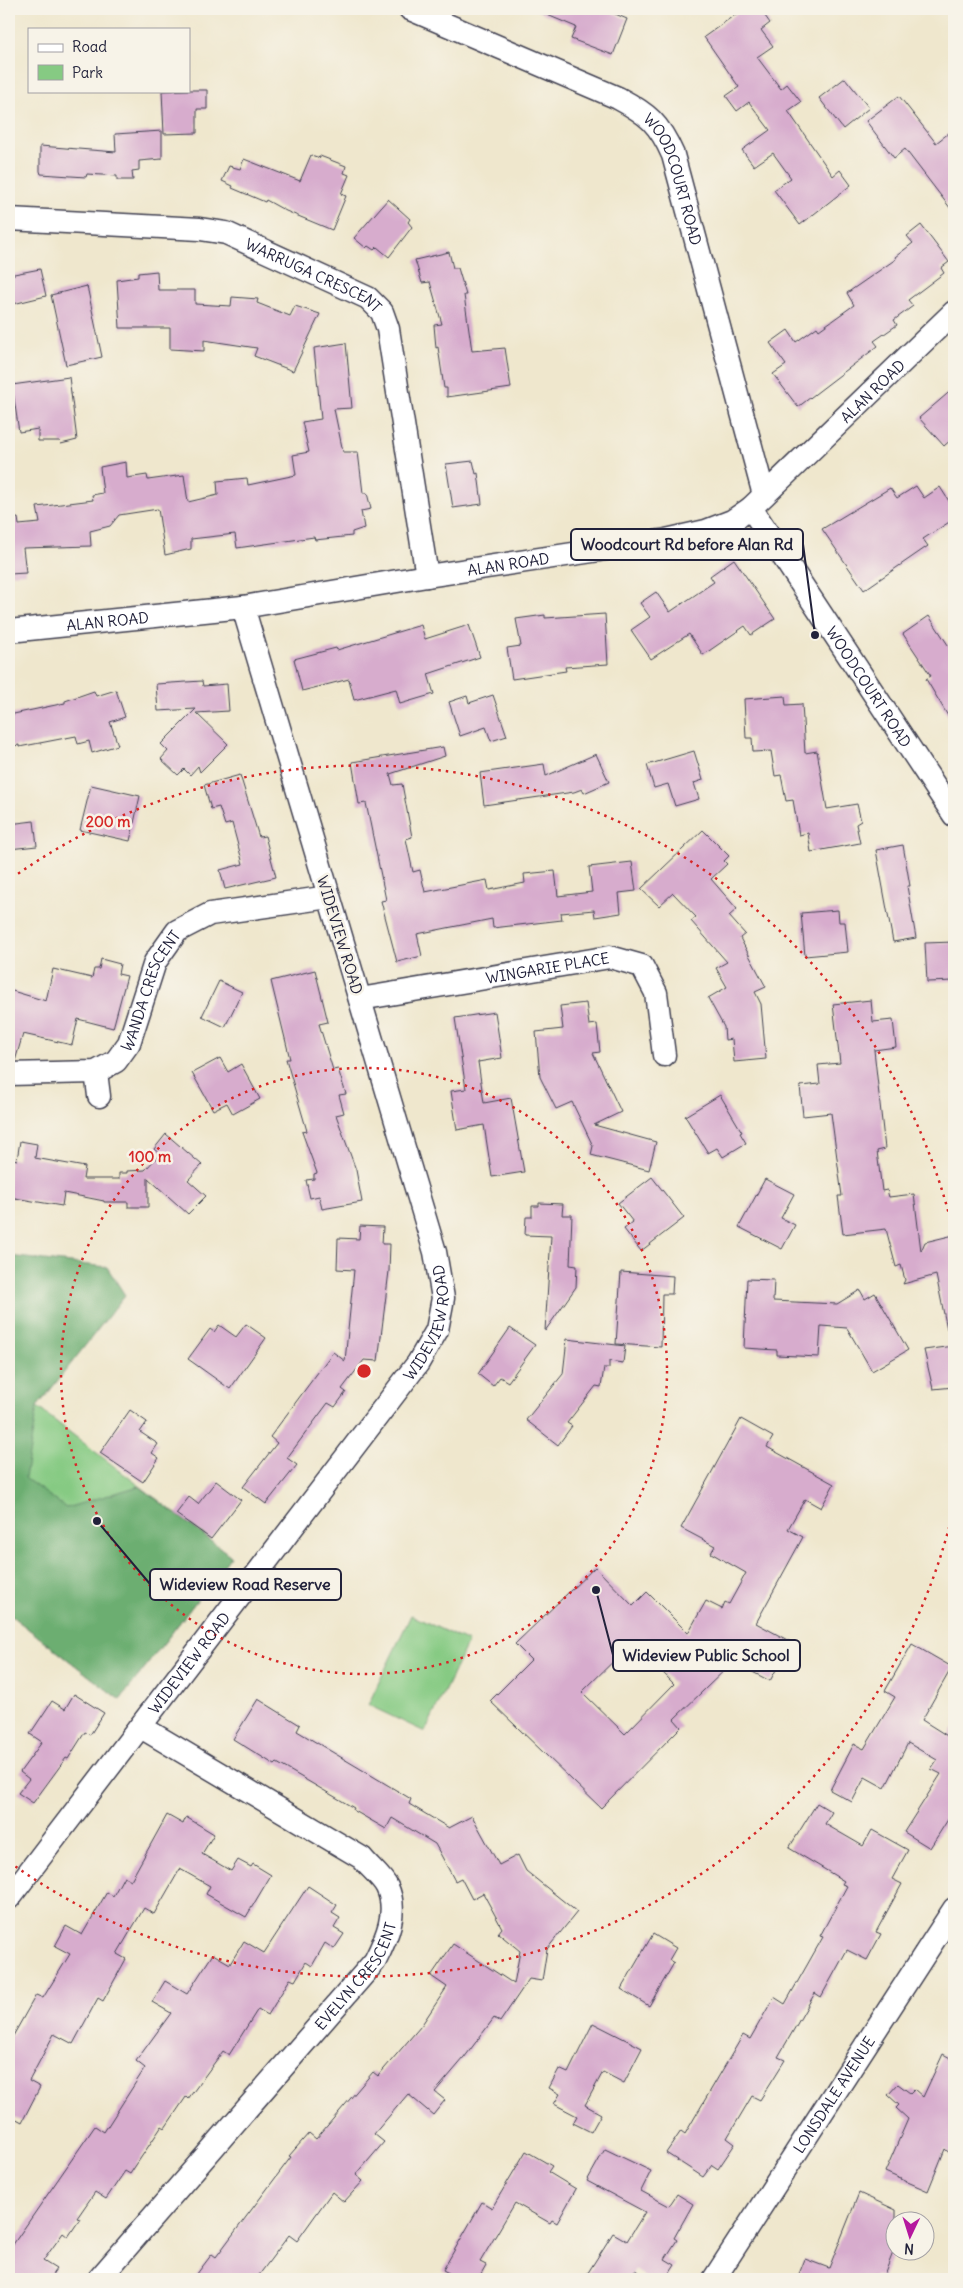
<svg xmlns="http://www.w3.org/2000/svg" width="963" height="2288" viewBox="0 0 963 2288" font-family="Delius,sans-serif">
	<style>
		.green { fill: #86ca83; stroke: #54765f }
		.forest { fill: #6cae71; stroke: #476856 }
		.building { fill: #d7accd; fill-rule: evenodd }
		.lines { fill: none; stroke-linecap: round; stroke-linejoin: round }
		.street-casing { stroke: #414051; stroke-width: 25 }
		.street { stroke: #fff; stroke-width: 22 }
		.ring { fill: none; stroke: #d62828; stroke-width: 2.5; stroke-dasharray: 2.5 5 }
		.labels { text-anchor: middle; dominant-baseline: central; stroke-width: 5; stroke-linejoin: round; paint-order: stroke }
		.street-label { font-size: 15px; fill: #22223b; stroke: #f7f3e8 }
		.centre { fill: #d62828; stroke: #f7f3e8; stroke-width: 2.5 }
		.ring-label { font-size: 15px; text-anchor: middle; font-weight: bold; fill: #d62828; stroke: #f7f3e8; stroke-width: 5; stroke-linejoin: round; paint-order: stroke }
		.leader { fill: none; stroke: #22223b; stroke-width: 2 }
		.callout-dot { fill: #22223b; stroke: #f7f3e8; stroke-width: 2 }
		.callout { fill: #f7f3e8; stroke: #22223b; stroke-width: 2 }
		.callout-label { font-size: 16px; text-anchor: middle; font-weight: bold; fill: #22223b }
	</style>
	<rect width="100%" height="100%" fill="#f7f3e8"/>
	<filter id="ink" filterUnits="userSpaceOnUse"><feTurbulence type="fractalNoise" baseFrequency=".02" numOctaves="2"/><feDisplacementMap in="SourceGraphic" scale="10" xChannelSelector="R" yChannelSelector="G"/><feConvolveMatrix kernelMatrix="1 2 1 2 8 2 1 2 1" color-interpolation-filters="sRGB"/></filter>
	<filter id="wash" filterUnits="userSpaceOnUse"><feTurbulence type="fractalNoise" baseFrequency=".0096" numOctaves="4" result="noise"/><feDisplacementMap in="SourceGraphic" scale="20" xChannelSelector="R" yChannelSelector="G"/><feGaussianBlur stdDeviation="1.12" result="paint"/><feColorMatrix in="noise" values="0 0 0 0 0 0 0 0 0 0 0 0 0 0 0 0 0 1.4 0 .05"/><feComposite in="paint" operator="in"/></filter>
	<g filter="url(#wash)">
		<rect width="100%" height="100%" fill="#efe7cd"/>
		<path class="green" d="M37 1407 231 1556 120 1700 9 1614V1444Z
			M411 1615 468 1642 425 1732 368 1705Z"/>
		<path class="forest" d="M9 1256 107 1267 125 1295 37 1407 25 1478 66 1508 139 1486 231 1556 120 1700 9 1614Z"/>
		<g id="blocks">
			<path class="building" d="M533 9H615L613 13 627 19 613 55 571 39 576 27Z
				M743 9H760L770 23 761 30 773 46 757 57 781 89 787 84 801 102 788 111 833 176 840 170 851 185 800 225 774 190 791 178 773 153 754 166 742 150 770 130 749 102 737 111 726 96 739 87 704 37Z
				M845 78 869 108 843 129 819 98Z
				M189 90H207V109H197V133L164 134 162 91Z
				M899 96 936 143 954 129V213L905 149 894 158 866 121Z
				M162 131V159L139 161V170L132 171 133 180H117V176L87 174 86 177 41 174 40 171V146L116 152 115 134Z
				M311 155 320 158V156L346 166 344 173 349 175 341 194 346 196 332 230 286 211 266 200 265 202 232 188 233 186 222 181 229 166 240 169 244 159 300 181Z
				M388 199 410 219 408 222 412 227 389 257 377 247 374 250 368 246 366 248 354 238Z
				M921 225 949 262 941 268 944 273 908 300 913 306 894 320 897 325 874 341 878 346 798 407 773 374 786 365 770 343 788 330 796 342 817 327 819 330 854 305 847 293 896 259 895 257 913 243 907 236Z
				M449 252 453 268H458L466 295H464L472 351 505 348 511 388 447 397V388H444L438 347 436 348 434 325 442 324 430 282 422 283 415 260Z
				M40 269 46 296 9 305V275Z
				M157 271 158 290H195V304L231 306 232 297 258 299 257 303 290 316 295 306 320 314 293 371 254 356 257 348 204 340V351L170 349V328H120L117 280 138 277V273Z
				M87 286 102 357 66 365 51 295Z
				M346 343 352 408 334 409 343 452H358L363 493H367L371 509 361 511 364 528 352 532V536L315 540 314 537 237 548 235 534 191 539V549L165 555 158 509 119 515 110 526 90 531 91 546 23 548 26 573 9 574V519L18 518 19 525 40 523 37 507 93 500 92 495 103 493 100 467 126 462 127 478 147 475 148 480 184 475 188 502 218 495 217 481 247 478 248 485 296 475 293 455 309 452 302 422 321 419 314 348Z
				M69 377 77 440 61 444 60 441H38V429L19 432 12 385Z
				M954 388V437L944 446 919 418Z
				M473 461 476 474 478 473 482 504 453 508 446 464Z
				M916 486 924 498 940 487 954 509V519L923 539 928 546 864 590 822 529 890 488 897 498Z
				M734 559 775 619 751 635 745 626 703 655 689 634 651 659 631 630 650 617 640 603 656 592 670 612 714 582 710 576Z
				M605 614 608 664 565 667 566 671 512 679 507 648 521 646 516 619 545 615V618Z
				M929 616 954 654V726L926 679 931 676 903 634Z
				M421 625 425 639 469 625 480 657 428 674 434 694 400 704 396 689 354 700 349 679 302 691 294 659 336 648 337 650Z
				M202 681 203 686 227 684 229 711 196 713 228 744 200 772 198 766 190 775 184 769 178 775 161 759 168 751 161 744 196 709 158 711 156 684Z
				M116 690 125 717 110 722 118 745 92 753 89 741 78 744 76 736 19 747V745L9 747V715L65 703V701L94 691 96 696Z
				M493 695 507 736 491 741 486 727 460 736 449 702 467 696 469 703Z
				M785 696 786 705 802 704 805 753 817 751 827 809 857 804 861 821 856 824 860 843 811 852 808 833 799 835 793 800 786 801 781 775 775 776 771 751 753 752 752 738H746L744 699Z
				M443 747 445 756 390 774 393 785 402 784 412 837 406 839 413 872 420 870 425 892 487 880 489 890 525 883 524 874 555 871 558 896 592 892 589 867 632 862 636 891 619 893 621 913 595 917 594 910 561 913 562 920 493 928 492 919 417 934 422 956 397 962 381 901 386 900 366 803 359 804 352 762Z
				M694 751 703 780 694 783 699 799 675 806 668 784 654 788 647 765Z
				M596 754 609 782 584 793 582 789 574 792 484 805 480 773 544 764 546 776Z
				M240 775 259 837 265 836 276 877 225 889 220 870 243 864 232 823 225 825 219 807 211 809 204 785Z
				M91 785 140 796 130 841 80 830Z
				M34 821 37 846 9 849V824Z
				M703 830 729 856 724 861 727 864 711 879 737 909 729 916 745 934 740 938 766 987 755 992 761 1004 766 1059 734 1062 732 1039 725 1040 724 1027 708 998 727 987 716 968 727 962 691 921 696 917 673 893 659 906 641 889Z
				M903 845 910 886H907L916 938 893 942 876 850Z
				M838 910 839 922H845L848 952 805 956 801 913Z
				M954 942V981L927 982 925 943Z
				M101 959 120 964 118 974 127 976 113 1028 78 1019 72 1045 23 1034 15 1061H9V990L46 1001 53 969 92 978 94 969H99Z
				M315 970 328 1022 319 1024 333 1070 338 1069 346 1094 339 1095 344 1113 336 1115 356 1170 362 1202 322 1209 319 1196 310 1198 306 1180 314 1179V1174L317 1173 302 1132 307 1131 286 1059H290L271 981Z
				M219 981 242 992 225 1027 202 1016Z
				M871 1000 873 1022 893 1020 896 1047 874 1050 885 1149 877 1151 882 1191 887 1190 889 1197 914 1194 921 1251 925 1242 954 1235V1328L947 1329 936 1275 903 1284 905 1280 901 1265 896 1267 886 1229 843 1234 838 1196H842L831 1113 803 1116 800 1086 820 1084 818 1065 840 1063 833 1004Z
				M586 1003 589 1025 597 1024 600 1052 593 1053 621 1112 594 1125 656 1142 649 1170 591 1155 593 1146 572 1102 556 1109 540 1077 536 1032 563 1029 560 1006Z
				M495 1012 502 1058 478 1062 484 1103 511 1098 524 1172 492 1177 484 1125 457 1130 451 1091 466 1089 455 1018Z
				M220 1058 228 1072 241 1064 260 1099 233 1114 227 1103 213 1110 192 1073Z
				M720 1095 742 1132 740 1133 746 1143 723 1157 717 1148 708 1153 685 1116Z
				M166 1134 202 1165 188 1180 206 1196 188 1214 148 1178V1207H128V1202H104V1201L64 1193 62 1206 9 1197V1158L17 1160 20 1141 37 1144 35 1158 85 1167 83 1179H119V1173H127V1171L145 1170 160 1154 154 1149Z
				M652 1177 684 1218 641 1251 624 1229 633 1222 618 1203Z
				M765 1179 794 1194 781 1218 795 1225 782 1249 739 1227Z
				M539 1203 563 1204 562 1215H572L570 1265 577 1266 576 1287 545 1331 551 1236 525 1235 526 1217H532V1206H539Z
				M360 1226 383 1227 382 1244H390L389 1271 378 1361 364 1360 342 1389 346 1392 335 1407 328 1403 287 1458 297 1465 266 1504 243 1487 277 1443 270 1437 333 1352 345 1361 354 1270 337 1269 338 1238 359 1239Z
				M621 1272 673 1276 672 1294H662L661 1347 616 1344Z
				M747 1279 774 1280 773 1301 837 1304 860 1290 865 1299 875 1293 908 1350 872 1371 847 1328 821 1326 819 1357 777 1355V1350L744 1348Z
				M246 1324 266 1338 230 1389 188 1359 210 1329 214 1332 219 1325 236 1337Z
				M510 1328 535 1345 508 1382 500 1377 493 1386 478 1374Z
				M567 1339 625 1346 623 1363 609 1361V1368H604L601 1387 596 1386 567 1423 572 1426 558 1445 526 1420 563 1374Z
				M954 1346V1387L933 1389 924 1350Z
				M130 1410 147 1422 140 1432 158 1444 152 1453 159 1458 143 1482 100 1453Z
				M741 1419 773 1437 767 1447 834 1484 821 1508 805 1499 788 1529 803 1537 756 1623 791 1642 770 1681 733 1662 674 1719 681 1727 601 1808 490 1701 531 1660 515 1644 595 1567 633 1606 647 1592 688 1633 706 1601 722 1609 725 1602 729 1604 746 1573 711 1553 715 1546 681 1528ZM633 1642 674 1684 625 1734 582 1692Z
				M216 1481 241 1500 211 1539 176 1514 189 1497 198 1504Z
				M912 1644 952 1667 922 1720 949 1737 954 1727V1810L930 1848 904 1832 941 1774 931 1769 937 1760 908 1743 885 1788 865 1777 852 1802 830 1790 854 1744 864 1749 895 1697 885 1691Z
				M74 1694 104 1713 90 1735 85 1732 68 1759 66 1758 33 1803 18 1793 29 1779 20 1772 42 1742 30 1734 52 1701 65 1709Z
				M258 1699 300 1725 297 1731 411 1799 409 1804 449 1828 472 1816 499 1865 518 1855 526 1871 577 1912 547 1949 542 1981 529 1979 500 2022 494 2018 464 2058 435 2092 445 2100 433 2115 408 2094 374 2134 384 2142 356 2175 363 2181 344 2202 332 2192 297 2241 289 2235 256 2279H193L212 2254 216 2257 291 2157 289 2156 309 2133 316 2139 373 2072 378 2076 421 2026 447 1987 431 1976 453 1944 514 1984 520 1951 498 1933 502 1928 483 1893 472 1899 461 1878 455 1881 435 1844 392 1818 386 1829 353 1810 354 1808 277 1763 275 1765 233 1739Z
				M817 1803 832 1812 825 1824 863 1846 872 1830 908 1850 892 1879 902 1884 876 1932 881 1934 867 1960 847 1950 821 1997 815 1993 778 2057 785 2060 760 2100 752 2096 727 2138 735 2144 718 2169 712 2165 703 2177 666 2153 681 2131 685 2134 743 2035 750 2039 774 1997 785 2004 823 1937 820 1936 847 1886 842 1884 844 1881 789 1848Z
				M167 1815 183 1824 186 1817 214 1834 202 1854 231 1871 238 1860 251 1867 253 1864 271 1875 246 1917 206 1894 210 1886 180 1869 154 1914 144 1908 117 1954 126 1959 103 2001 98 1998 73 2044 54 2034 29 2081 40 2087 22 2122 9 2115V2034L13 2036 36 1995 43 1998 70 1954 55 1946 66 1926 82 1935 107 1892 113 1896 124 1876 131 1880Z
				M308 1886 337 1905 332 1913 340 1918 334 1928 344 1934 334 1949 325 1943 312 1966 306 1962 295 1981 290 1979 268 2015 258 2009 229 2055 223 2051 188 2099 186 2097 165 2128 162 2126 130 2174 125 2171 106 2199 95 2192 77 2218 80 2219 68 2237 63 2233 43 2261 56 2269 49 2279H9V2252L14 2243 95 2126 104 2132 145 2068 136 2061 171 2013 152 2002 165 1981 187 1994 213 1954 230 1964 244 1941 264 1953Z
				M653 1934 676 1948 669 1960 674 1963 649 2006 621 1989Z
				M593 2023 642 2048 624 2083 603 2072 585 2105 601 2114 591 2132 573 2123 577 2116 554 2104 560 2094 549 2088 559 2069 568 2073Z
				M943 2054 954 2060V2157L945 2149 928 2191 885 2172 908 2119 896 2108 899 2105 888 2095 898 2084 910 2093 914 2089 923 2097Z
				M605 2149 651 2171 641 2191 669 2206 677 2194 693 2204 674 2238 677 2240 665 2259 675 2265 666 2279H649L635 2270 629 2279H584L613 2233 627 2241 645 2212 587 2181Z
				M526 2151 552 2166 548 2172 576 2189 557 2223 552 2220 550 2223 515 2203 480 2262 486 2265 478 2279H460L443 2270 482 2202 492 2208Z
				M859 2193 896 2210V2245L883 2278 875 2275 873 2279H797L805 2259 829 2268Z"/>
		</g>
	</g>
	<g filter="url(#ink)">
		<use href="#blocks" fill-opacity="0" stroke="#414051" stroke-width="1"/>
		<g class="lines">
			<g class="street-casing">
				<g id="street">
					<path id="s1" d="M410 9 618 98C648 114 659 123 673 155L764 495"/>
					<path id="s2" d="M9 219 200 229 226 233 368 298 382 312 388 329 427 576"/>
					<path id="s3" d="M751 508 954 815"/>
					<path id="s4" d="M9 631 243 607 427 576 666 540 706 531 732 521 751 508 954 312"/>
					<path id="s5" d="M360 999 610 957 642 966 656 993 664 1055"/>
					<path d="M96 1072 99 1096"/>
					<path id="s6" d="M9 1074 96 1072 116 1061 129 1043 155 962 177 931 210 914 329 897"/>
					<path id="s7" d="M9 1898 418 1363 437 1330 443 1298 435 1252 243 607"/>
					<path id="s8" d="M99 2279 375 1961C386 1939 399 1912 387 1887 382 1877 369 1867 362 1858L141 1727"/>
					<path id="s9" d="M714 2279 954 1909"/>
				</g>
			</g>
			<use href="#street" class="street"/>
		</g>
	</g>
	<g class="ring">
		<circle cx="364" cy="1371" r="303"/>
		<path d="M953 1512A606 606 0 0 1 12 1864M12 878A606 606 0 0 1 953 1230"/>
	</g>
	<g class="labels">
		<g class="street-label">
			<text stroke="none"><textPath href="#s1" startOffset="330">WOODCOURT ROAD</textPath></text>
			<text stroke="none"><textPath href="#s2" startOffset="315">WARRUGA CRESCENT</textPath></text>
			<text stroke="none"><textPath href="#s4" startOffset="924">ALAN ROAD</textPath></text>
			<text stroke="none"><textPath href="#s4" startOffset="504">ALAN ROAD</textPath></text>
			<text stroke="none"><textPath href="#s4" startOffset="99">ALAN ROAD</textPath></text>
			<text stroke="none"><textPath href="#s3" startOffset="214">WOODCOURT ROAD</textPath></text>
			<text transform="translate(340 935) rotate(73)">WIDEVIEW ROAD</text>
			<text stroke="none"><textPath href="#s5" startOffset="190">WINGARIE PLACE</textPath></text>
			<text stroke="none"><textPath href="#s6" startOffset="189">WANDA CRESCENT</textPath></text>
			<text stroke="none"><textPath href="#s7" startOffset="716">WIDEVIEW ROAD</textPath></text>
			<text stroke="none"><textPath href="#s7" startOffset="296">WIDEVIEW ROAD</textPath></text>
			<text stroke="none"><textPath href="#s8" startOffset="398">EVELYN CRESCENT</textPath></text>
			<text stroke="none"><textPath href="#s9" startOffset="220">LONSDALE AVENUE</textPath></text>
		</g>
	</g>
	<circle cx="364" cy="1371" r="8" class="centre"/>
	<g class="ring-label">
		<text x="108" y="827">200 m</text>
		<text x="150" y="1162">100 m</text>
	</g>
	<path class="leader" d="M815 635L803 544M97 1521L150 1584M596 1590L613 1655"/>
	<g class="callout-dot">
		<circle cx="815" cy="635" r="5"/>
		<circle cx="97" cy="1521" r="5"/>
		<circle cx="596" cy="1590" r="5"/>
	</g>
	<g class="callout">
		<rect x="571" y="529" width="232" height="31" rx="5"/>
		<rect x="150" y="1569" width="191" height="31" rx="5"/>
		<rect x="613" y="1640" width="187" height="31" rx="5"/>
	</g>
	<g class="callout-label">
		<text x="687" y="550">Woodcourt Rd before Alan Rd</text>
		<text x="245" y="1590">Wideview Road Reserve</text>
		<text x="706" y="1661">Wideview Public School</text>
	</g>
	<rect width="963" height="2288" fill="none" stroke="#f7f3e8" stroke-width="30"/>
	<rect x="28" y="28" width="162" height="65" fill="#f7f3e8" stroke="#a29fa3"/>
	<rect x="38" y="44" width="25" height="8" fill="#ffffff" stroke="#a29fa3"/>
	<text x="72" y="52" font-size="15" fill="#22223b">Road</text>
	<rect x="38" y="65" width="25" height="15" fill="#86ca83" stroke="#a29fa3"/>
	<text x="72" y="78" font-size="15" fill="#22223b">Park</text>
	<g transform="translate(910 2236) rotate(184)"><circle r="24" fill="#f7f3e8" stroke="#a29fa3"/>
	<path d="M0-4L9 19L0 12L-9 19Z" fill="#b5179e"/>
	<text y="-8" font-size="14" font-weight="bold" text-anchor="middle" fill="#22223b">N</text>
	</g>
</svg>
